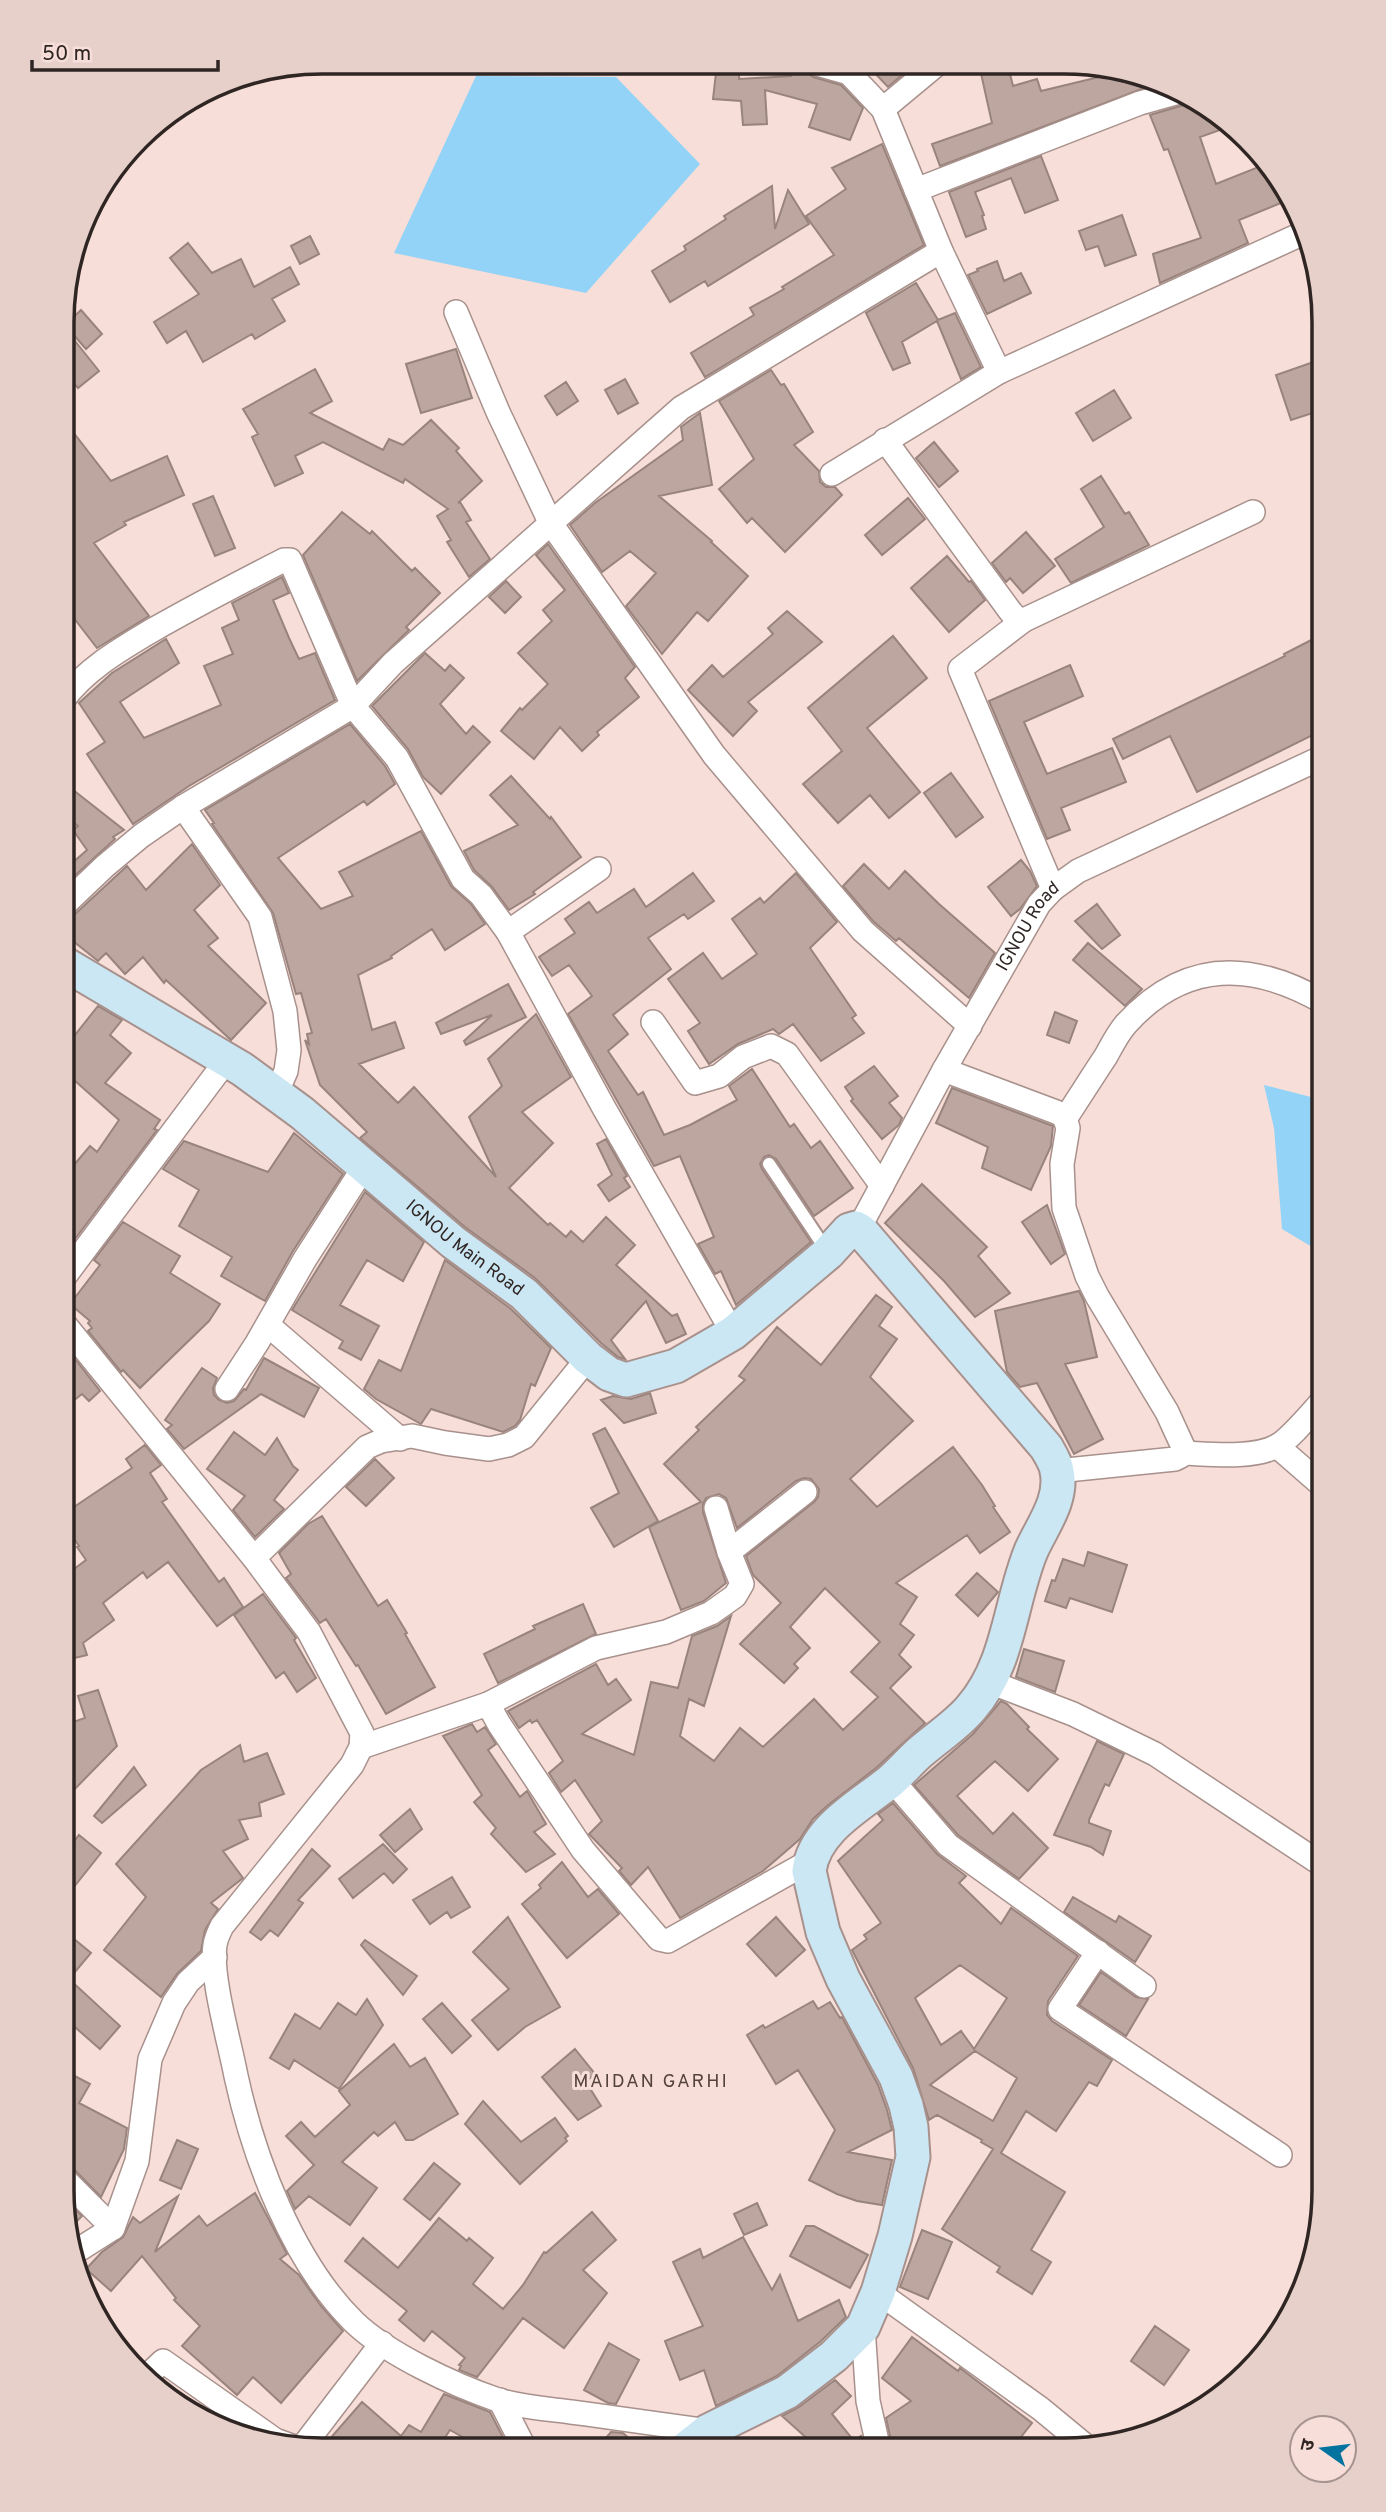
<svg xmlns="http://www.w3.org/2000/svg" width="1386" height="2512" viewBox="0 0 1386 2512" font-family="Overpass,'Noto Sans Devanagari',sans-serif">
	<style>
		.water { fill: #92d3f7 }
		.building { fill: #bda6a0; stroke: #99837d; stroke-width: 2; fill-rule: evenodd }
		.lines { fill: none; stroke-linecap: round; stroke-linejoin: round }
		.lane-casing { stroke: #a8918c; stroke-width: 16 }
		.street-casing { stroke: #a8918c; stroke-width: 26 }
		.secondary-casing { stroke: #a8918c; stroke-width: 37 }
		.lane { stroke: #fff; stroke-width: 12 }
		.street { stroke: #fff; stroke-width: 23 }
		.secondary { stroke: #cce7f4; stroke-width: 33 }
		.labels { text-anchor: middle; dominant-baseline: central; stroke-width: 6; stroke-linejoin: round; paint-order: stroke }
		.street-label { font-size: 18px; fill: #2f2624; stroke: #f7ded8 }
		.neighbourhood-label { font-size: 19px; letter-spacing: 2px; fill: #55423d; stroke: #f7ded8 }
		.rim { fill: none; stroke: #2f2624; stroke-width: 3.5 }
	</style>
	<rect width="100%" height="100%" fill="#f7ded8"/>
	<path class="water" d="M476 76 616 77 700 164 586 293 394 253Z
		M1264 1085 1311 1097 1325 1093 1324 1254 1282 1229 1274 1128Z"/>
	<path class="building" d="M717 64H740L739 79 791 76 793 66 804 69 813 77 841 85 863 108 850 140 809 127 817 104 765 90 767 124 743 125 741 101 713 99Z
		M867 65H914L888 87Z
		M994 65 1008 66 1013 86 1037 79 1041 91 1128 70 1150 78 1152 85 940 166 932 144 992 123 980 69Z
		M1195 98 1234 125 1200 137 1216 184 1266 164 1281 203 1239 220 1248 243 1160 283 1153 254 1201 238 1168 149 1164 150 1150 115 1187 104Z
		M882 144 924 245 705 377 691 353 754 315 750 308 784 289 782 287 834 255 806 216 846 189 832 168Z
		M1041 156 1058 200 1025 213 1011 178 975 192 984 215 982 216 986 229 966 237 949 192Z
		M772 186 775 229 788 190 809 224 708 286 705 281 670 302 652 271 686 250 684 246 726 219 724 216Z
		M1122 215 1136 255 1105 266 1098 246 1086 250 1079 231Z
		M310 236 319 254 300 264 291 246Z
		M188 243 212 273 241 259 254 287 290 267 299 284 272 299 285 321 255 339 252 334 203 362 186 331 167 343 154 322 199 294 170 258Z
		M997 261 1004 281 1021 273 1031 293 987 314 968 275 978 271 977 269Z
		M916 283 938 320 955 313 981 367 961 379 937 321 902 342 910 363 893 370 866 313Z
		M81 310 102 334 86 349 65 325Z
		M75 341 99 371 78 388 63 369V350Z
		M456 349 472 398 421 413 406 364Z
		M1325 358V409L1291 420 1276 375Z
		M315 369 332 401 310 413 383 450 389 439 403 445 431 420 459 448 456 451 482 481 458 503 460 502 471 520 466 522 490 559 469 577 447 542 451 540 437 516 448 509 405 479 403 483 323 442 295 456 303 473 275 486 252 437 258 434 243 409Z
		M771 370 781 385 784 384 813 432 794 445 819 471 820 482 826 487H835L842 495 785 552 752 518 747 523 719 489 754 459 719 401Z
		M625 379 638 403 618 414 605 390Z
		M566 382 578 401 557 415 545 396Z
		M1114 390 1131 418 1093 441 1076 413Z
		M700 413 712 485 659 496 712 541 711 542 748 576 708 621 697 612 662 654 626 606 656 573 630 551 602 572 570 525 595 503 683 440 681 427Z
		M63 419 111 481 167 456 184 495 124 522 126 525 94 543 149 616 97 648 63 604V586L70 581 63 570Z
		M934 442 958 471 939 487 916 458Z
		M1101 476 1125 514 1129 512 1149 545 1071 583 1055 559 1104 527 1081 489Z
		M213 496 235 548 215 556 193 504Z
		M908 498 925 519 882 555 865 535Z
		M342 512 370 534 372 531 412 571 415 568 440 593 406 627 409 630 357 681 303 555Z
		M1026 532 1055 566 1023 593 1010 578 1006 582 992 563Z
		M548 544 635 667 625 678 639 697 597 732 599 735 582 751 560 727 534 759 501 731 520 708 522 710 548 684 518 653 552 621 543 610 565 590 536 555Z
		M947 556 969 582 971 581 985 600 949 632 911 588Z
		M282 577 289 593 273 600 289 638 299 659 315 653 335 700 189 786 133 824 87 754 105 742 79 703 112 673 166 639 179 663 120 702 144 738 221 705 204 666 233 654 222 628 239 620 232 603Z
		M506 581 521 597 505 613 489 597Z
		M787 611 822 642 748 702 757 711 733 736 688 690 712 665 723 677 773 634 768 628Z
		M1325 633V729L1197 792 1170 736 1123 759 1113 739 1285 656 1284 654Z
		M893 636 927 678 867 728 920 792 889 818 870 795 838 823 803 784 842 751 808 708Z
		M425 653 445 671 450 665 464 678 440 704 466 734 473 726 490 742 441 794 423 777 408 749 372 706Z
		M1070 665 1083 696 1024 722 1047 774 1112 748 1126 782 1061 808 1070 830 1047 839 989 701Z
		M350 724 385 766 395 784 367 805 364 801 278 858 321 909 353 896 339 872 421 831 451 886 471 904 485 924 445 950 432 929 391 956 392 958 358 975 372 1030 395 1022 404 1048 359 1064 398 1103 414 1087 496 1177 469 1117 502 1086 488 1059 536 1014 571 1077 522 1112 553 1143 509 1188 548 1225 550 1223 566 1237 571 1231 583 1242 606 1217 635 1245 616 1265 672 1316 677 1314 686 1334 666 1343 646 1301 611 1340 625 1359 618 1357 601 1343 535 1278 465 1227 360 1138 367 1132 320 1085 305 1040 309 1044 307 1034 312 1033 301 993 296 994 273 913 212 824 214 823 205 810Z
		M951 773 983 817 956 837 924 793Z
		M511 776 550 819 551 817 581 857 533 892 535 894 509 910 492 887 474 870 464 851 518 825 490 795Z
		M63 782 124 830 113 837 115 839 70 880 63 871 87 850 73 830 78 826 63 814Z
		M192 844 220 885 194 910 218 938 208 946 266 1003 231 1040 166 980 164 983 143 957 125 974 106 953 98 961 63 933 64 920 73 916 127 866 146 890Z
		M1021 860 1030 871 1037 886 1020 909 1011 916 988 887Z
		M864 864 889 889 905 871 939 904 995 953 969 998 899 938 896 941 873 921 843 886Z
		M693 873 714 901 688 919 684 914 648 938 671 969 613 1015 628 1034 608 1051 638 1095 643 1092 664 1135 690 1125 737 1100 729 1086 752 1069 790 1127 794 1124 811 1148 820 1141 853 1188 814 1216 776 1159 769 1155 764 1157 760 1164 762 1169 811 1242 736 1305 721 1271 715 1274 698 1244 714 1237 680 1156 654 1166 568 1014 592 996 569 965 552 976 539 957 575 933 565 919 589 902 597 913 634 889 646 907Z
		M796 873 837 922 810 948 856 1015 852 1018 864 1033 821 1061 793 1024 779 1034 773 1029 738 1044 709 1064 688 1031 700 1023 668 979 703 953 722 979 757 954 732 919 760 898 764 903Z
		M1097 904 1120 935 1102 949 1075 921Z
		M1088 943 1142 989 1125 1006 1073 960Z
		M508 984 526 1017 466 1045 464 1041 492 1015 441 1034 436 1023Z
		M98 1006 122 1020 110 1035 131 1053 105 1083 160 1120 154 1129 157 1130 72 1243 62 1236V1229L74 1215 62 1205V1155L74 1165 90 1146 97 1152 119 1120 74 1080 63 1095V1050Z
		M1055 1012 1077 1021 1069 1043 1047 1035Z
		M874 1066 898 1096 889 1103 902 1118 899 1125 882 1139 851 1101 853 1099 845 1087Z
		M952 1088 1053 1126 1051 1146 1031 1190 982 1168 988 1147 936 1123Z
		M294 1133 343 1174 293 1251 265 1301 221 1276 232 1257 179 1226 199 1190 163 1169 184 1141 268 1172Z
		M606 1139 627 1176 624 1178 630 1187 609 1201 598 1185 612 1175 597 1144Z
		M922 1184 987 1247 978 1256 1010 1293 975 1317 944 1281 885 1223Z
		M365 1192 424 1242 403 1281 367 1260 340 1305 379 1326 361 1360 339 1348 343 1341 292 1310Z
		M1047 1205 1065 1254 1051 1264 1022 1222Z
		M123 1222 180 1256 170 1273 220 1304 209 1321 140 1388 123 1370 121 1372 88 1331 92 1328 88 1323 90 1321 70 1304 100 1265 94 1260Z
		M445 1260 511 1309 551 1348 535 1386 531 1384 520 1420 515 1426 503 1432 431 1409 421 1424 376 1399 364 1389 379 1360 401 1371Z
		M1079 1291 1084 1301 1097 1357 1065 1364 1103 1439 1074 1454 1037 1383 1020 1387 1007 1372 995 1311Z
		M876 1295 892 1307 879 1326 897 1339 870 1377 913 1421 850 1479 877 1507 953 1447 982 1485 995 1506 993 1507 1010 1532 980 1553 967 1535 896 1583 917 1597 900 1624 914 1635 899 1655 911 1667 890 1688 925 1723 876 1768 827 1806 813 1819 800 1839 763 1871 680 1918 648 1867 631 1885 619 1871 622 1868 589 1834 602 1821 575 1780 561 1792 549 1773 563 1761 537 1720 532 1723 530 1720 519 1728 508 1711 596 1664 608 1685 616 1679 631 1700 582 1734 634 1755 651 1682 678 1688 692 1636 717 1626 731 1616 704 1706 689 1699 680 1736 714 1761 740 1728 763 1747 814 1699 843 1730 878 1697 851 1672 880 1642 825 1588 790 1627 810 1648 794 1664 798 1668 784 1683 740 1644 781 1603 753 1575 746 1556 814 1502 818 1497 819 1489 811 1479 804 1478 796 1481 737 1528 726 1498 719 1494 706 1498 703 1504V1512L726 1583 704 1601 681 1610 649 1527 701 1502 664 1464 699 1430 696 1427 745 1380 739 1376 777 1327 821 1365Z
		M68 1350 100 1391 89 1401 82 1394 62 1410V1356Z
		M264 1358 319 1388 304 1417 261 1394 184 1449 167 1429 172 1425 165 1420 202 1368 217 1378 213 1388 214 1395 219 1400 227 1403 234 1401 244 1389 246 1390Z
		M650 1393 656 1413 624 1423 601 1400 613 1396 631 1399Z
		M605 1428 658 1521 614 1547 591 1508 619 1493 593 1434Z
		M234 1432 265 1455 277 1438 293 1466 298 1470 274 1500 284 1509 255 1537 233 1510 245 1496 207 1469Z
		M145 1445 161 1465 150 1473 167 1499 162 1502 219 1582 224 1578 243 1607 217 1626 168 1562 147 1578 143 1572 103 1603 114 1620 83 1643 87 1655 62 1661V1620L66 1619 62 1596V1578L86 1560 77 1547 79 1546 62 1521V1515L132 1468 126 1459Z
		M375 1459 394 1478 366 1506 346 1487Z
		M322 1516 378 1606 387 1600 407 1633 405 1634 435 1687 386 1714 358 1665 356 1666 326 1619 320 1623 286 1578 291 1574 279 1553 308 1524Z
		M1088 1552 1127 1565 1112 1612 1070 1598 1066 1608 1045 1601 1052 1580 1055 1581 1063 1559 1084 1566Z
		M977 1573 998 1592 978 1616 956 1595Z
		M263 1594 296 1638 294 1640 316 1678 297 1692 284 1672 276 1678 234 1615Z
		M583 1604 596 1634 498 1683 484 1654 535 1629 533 1626Z
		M1024 1649 1064 1661 1055 1692 1016 1677Z
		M98 1690 117 1746 62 1802V1726L85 1718 78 1696Z
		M1001 1701 1007 1704 1029 1727 1027 1729 1058 1759 1028 1791 995 1761 957 1796 993 1834 1013 1813 1048 1848 1019 1879 958 1835 914 1785 973 1734Z
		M472 1724 477 1732 485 1727 496 1744 488 1750 520 1797 527 1791 546 1824 534 1832 555 1854 526 1872 491 1834 496 1828 474 1802 482 1795 443 1736Z
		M1097 1741 1124 1754 1109 1786 1105 1784 1089 1820V1823L1111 1831 1103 1855 1091 1847 1054 1835Z
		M240 1745 244 1762 267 1753 284 1794 259 1803 261 1816 239 1820 248 1839 223 1851 243 1878 211 1903 218 1909 205 1930 201 1951 177 1974 161 1997 104 1950 146 1897 116 1864 201 1770Z
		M134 1767 146 1785 102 1823 94 1816Z
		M893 1803 937 1854 966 1876 959 1883 1001 1924 1011 1908 1078 1956 1048 2001 1047 2015 1052 2021 1112 2060 1097 2086 1089 2082 1056 2131 1026 2111 1001 2153 1065 2192 1031 2250 1051 2262 1032 2294 997 2272 1000 2267 942 2229 993 2149 981 2142 982 2140 937 2115 929 2120 913 2068 852 1950 867 1939 864 1935 881 1923 838 1861 883 1820 878 1814ZM960 1965 1007 1998 974 2049 961 2031 941 2045 915 1998ZM975 2051 1017 2078 993 2121 930 2085Z
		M410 1809 422 1829 395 1852 380 1835Z
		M79 1835 101 1853 62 1902V1857Z
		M383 1844 407 1869 393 1883 384 1873 353 1898 339 1879Z
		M312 1849 330 1866 298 1900 303 1903 278 1936 270 1930 261 1940 250 1932Z
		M562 1862 588 1897 598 1889 619 1914 567 1958 522 1904 541 1888 539 1885Z
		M452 1877 470 1907 451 1918 447 1912 430 1924 413 1900Z
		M1073 1897 1116 1922 1119 1916 1151 1936 1135 1962 1064 1912Z
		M508 1917 560 2007 525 2027 498 2050 472 2020 509 1989 473 1952Z
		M776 1917 805 1950 776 1976 747 1944Z
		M62 1929 91 1953 69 1979 120 2026 100 2049 61 2015Z
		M365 1940 417 1976 403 1995 361 1945Z
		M1101 1972 1136 1997 1148 1999 1126 2036 1079 2005Z
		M367 1999 383 2025 339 2089 294 2060 289 2069 270 2058 295 2014 320 2029 338 2003 356 2015Z
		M813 2001 818 2009 830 2002 840 2018 842 2017 878 2085 887 2110 892 2130 848 2152 892 2160 882 2205 857 2201 837 2194 809 2180 835 2130 798 2070 776 2084 747 2035 763 2025 765 2028Z
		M442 2003 471 2036 452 2053 423 2019Z
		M394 2044 410 2067 425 2058 458 2114 413 2140H406L395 2122 378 2136 374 2132 342 2162 377 2188 350 2225 309 2196 295 2209 287 2191 314 2165 286 2136 301 2122 315 2137 350 2105 339 2091Z
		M575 2049 595 2074 586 2082 601 2106 578 2120 542 2077Z
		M67 2072 90 2084 79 2103 127 2128 124 2149 101 2197 71 2166 61 2162V2082Z
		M483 2101 521 2142 555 2118 568 2136 565 2138 567 2141 520 2184 465 2124Z
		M177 2140 198 2149 181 2189 160 2180Z
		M434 2163 460 2184 430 2220 404 2199Z
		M255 2193 287 2254 280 2259 299 2275 321 2306 343 2331 281 2403 253 2377 237 2395 182 2346 200 2326 174 2300 176 2298 142 2256 111 2291 86 2269 102 2252 123 2237 133 2217 140 2223 178 2196 155 2252 199 2216 207 2226Z
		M62 2197 82 2216 68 2230Z
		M757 2203 767 2225 744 2235 734 2214Z
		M592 2212 616 2240 583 2270 607 2293 564 2348 523 2318 477 2377 459 2370 461 2366 459 2365 465 2358 432 2331 424 2341 399 2320 407 2311 345 2261 363 2238 398 2268 439 2218 467 2241 469 2238 493 2258 473 2284 503 2309 523 2285 544 2252 546 2253Z
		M806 2226H814L868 2255 850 2288 790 2256Z
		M922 2230 952 2242 928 2299 900 2287Z
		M743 2237 772 2290 780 2275 798 2321 839 2300 846 2317 821 2341 777 2376 716 2406 704 2370 680 2380 665 2341 703 2326 673 2262 700 2249 703 2258Z
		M1155 2326 1189 2350 1164 2385 1131 2361Z
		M912 2337 958 2371 960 2368 1032 2423 1010 2451 893 2450 886 2418 911 2401 882 2378Z
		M609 2343 639 2360 616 2404 608 2403 584 2390Z
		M835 2380 851 2396 832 2414 854 2441 861 2436 865 2450H820L782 2416 799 2407Z
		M444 2394 490 2412 509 2449H484L450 2430 440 2445 446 2449H321L362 2402 401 2436 409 2425 421 2432Z
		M611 2432 623 2433 642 2450 596 2449Z"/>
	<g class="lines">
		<g class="lane-casing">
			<path id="lane" d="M769 1164 827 1251"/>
		</g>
		<g class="street-casing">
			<g id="street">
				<path d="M817 64 849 73 883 109 941 251 999 372"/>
				<path d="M883 109 936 65"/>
				<path d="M916 190 1140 103 1183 91"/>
				<path d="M456 312 498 412 550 522 714 755 863 931 970 1026"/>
				<path d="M885 440 1010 611 1016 618 1024 620 1253 512"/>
				<path d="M832 474 999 372 1308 231"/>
				<path d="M1024 620 960 669 1053 889"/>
				<path d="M63 700C85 670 119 650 151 631 195 606 239 583 284 560H290L353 706 397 758 463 879 481 895 508 932 604 1108 733 1333"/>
				<path d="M183 807 260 917 285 1011 289 1050 286 1071 276 1094"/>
				<path d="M63 906 105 866 141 836 183 807 353 706 393 663 681 408 941 251"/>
				<path d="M508 932 599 869"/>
				<path d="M653 1022 695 1083 719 1076 743 1057 771 1046 787 1054 882 1186"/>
				<path d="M944 1070 1056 1112 1064 1116 1068 1128 1062 1164 1064 1208 1087 1276 1097 1296 1167 1412 1184 1449 1181 1456 1175 1459 1057 1471"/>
				<path d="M1065 1119C1079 1098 1092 1077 1106 1056 1112 1045 1118 1033 1126 1024 1185 959 1253 961 1325 1003"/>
				<path id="s1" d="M858 1230 944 1070 1039 904 1053 889 1078 871 1325 756"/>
				<path d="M62 1280 226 1061"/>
				<path d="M62 1321 254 1558 309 1632 362 1733 361 1747 352 1765 222 1926C219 1932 216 1938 215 1945 210 1975 230 2044 236 2076 254 2159 293 2262 354 2322 387 2354 454 2385 498 2400 521 2407 548 2409 571 2412 617 2418 663 2425 708 2431"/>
				<path d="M268 1325 400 1439"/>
				<path d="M227 1389 257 1343 305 1259 364 1167"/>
				<path d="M1277 1446 1324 1487"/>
				<path d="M1184 1453C1210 1454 1253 1459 1277 1446 1290 1439 1313 1411 1324 1399"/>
				<path d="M729 1552 805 1492"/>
				<path d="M254 1558 367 1447 381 1441 412 1436 445 1443 489 1449 508 1445 524 1437 588 1358"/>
				<path d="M990 1682 1073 1714 1155 1754 1324 1866"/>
				<path d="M488 1704 596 1648 666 1632 711 1613 735 1596 742 1584 729 1552 716 1508"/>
				<path d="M361 1747 488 1704 499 1724 583 1850 659 1939 668 1941 810 1861"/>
				<path d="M892 1780 948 1845 1144 1986"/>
				<path d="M1098 1952 1060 2009 1280 2155"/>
				<path d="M61 2176 113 2228"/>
				<path d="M72 2254 113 2228 137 2161 150 2059 174 2003 188 1982 215 1957"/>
				<path d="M878 2292 1041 2409 1087 2447"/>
				<path d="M863 2327 868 2401 879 2450"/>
				<path d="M145 2378 163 2361 275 2440 300 2449"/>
				<path d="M500 2400 525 2449"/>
				<path d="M301 2449 382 2343"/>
			</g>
		</g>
		<g class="secondary-casing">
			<g id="secondary">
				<path id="s2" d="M63 963 242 1069 302 1113 453 1242 524 1294 588 1358 609 1374 626 1380 676 1366 733 1333 828 1253 849 1230 856 1228 862 1232 1046 1447C1050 1454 1056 1463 1057 1471 1063 1500 1042 1526 1031 1551 1010 1602 1009 1665 971 1708 957 1725 936 1738 919 1753 908 1763 899 1774 888 1783 859 1806 814 1830 809 1871L823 1932 843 1979 896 2077 906 2105 911 2127 913 2157 895 2236 878 2292 863 2327 834 2356 787 2392 708 2431 684 2450"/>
			</g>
		</g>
		<use href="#lane" class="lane"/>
		<use href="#street" class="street"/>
		<use href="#secondary" class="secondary"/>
	</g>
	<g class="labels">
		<g class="street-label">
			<text stroke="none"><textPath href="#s1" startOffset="348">IGNOU Road</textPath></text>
			<text stroke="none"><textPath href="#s2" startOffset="494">IGNOU Main Road</textPath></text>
		</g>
		<g class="neighbourhood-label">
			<text x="651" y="2082">MAIDAN GARHI</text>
		</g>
	</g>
	<path d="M0 0H1386V2512H0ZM322 74H1064A248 248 0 0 1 1312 322V2190A248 248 0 0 1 1064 2438H322A248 248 0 0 1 74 2190V322A248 248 0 0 1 322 74Z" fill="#e7cfca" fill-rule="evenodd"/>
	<path class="rim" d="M322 74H1064A248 248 0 0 1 1312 322V2190A248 248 0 0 1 1064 2438H322A248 248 0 0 1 74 2190V322A248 248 0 0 1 322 74Z"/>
	<g transform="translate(1323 2449) rotate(284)"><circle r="33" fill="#f7ded8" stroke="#a79490" stroke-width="2"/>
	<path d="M0-5L12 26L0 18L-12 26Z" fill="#01739e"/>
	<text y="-10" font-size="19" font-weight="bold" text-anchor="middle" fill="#2f2624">उ</text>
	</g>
	<path d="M32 60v10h186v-10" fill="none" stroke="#2f2624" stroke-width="3.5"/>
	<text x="42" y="60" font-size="21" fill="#2f2624" stroke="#f7ded8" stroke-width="5" paint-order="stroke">50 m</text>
</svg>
